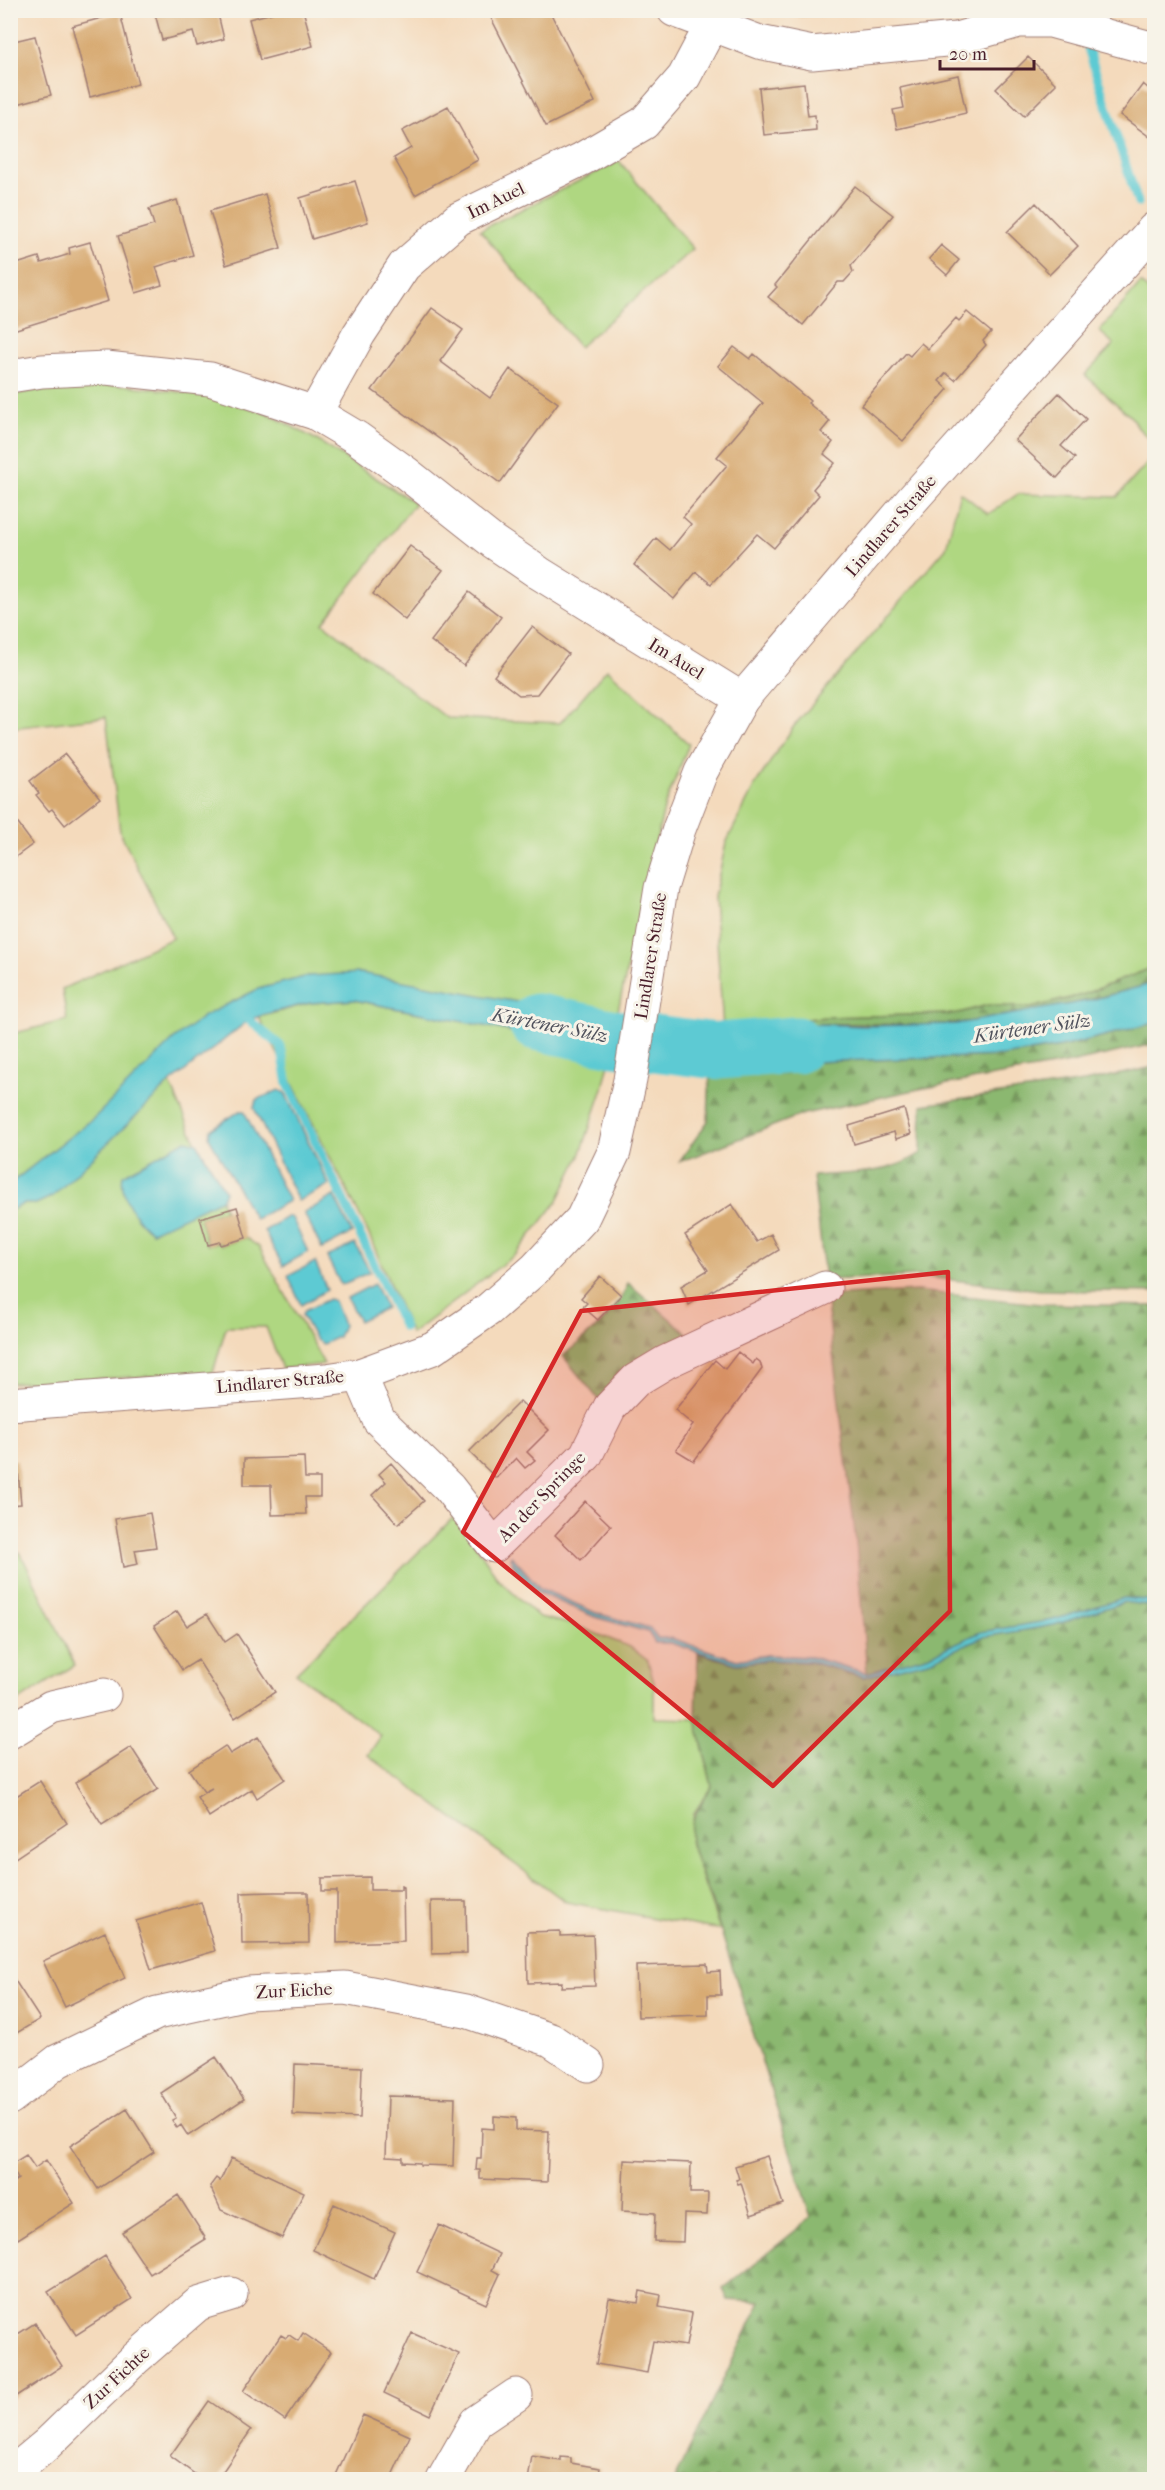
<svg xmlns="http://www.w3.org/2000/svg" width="1165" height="2490" viewBox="0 0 1165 2490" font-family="'IM FELL French Canon',serif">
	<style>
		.grass { fill: #afd781; stroke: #7c7b56; stroke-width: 1.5 }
		.forest { fill: url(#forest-firs); stroke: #6a6c4d; stroke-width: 1.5 }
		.water { fill: #5dcad3; stroke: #54747f; stroke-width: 1.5 }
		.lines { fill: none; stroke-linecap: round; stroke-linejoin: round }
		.stream { stroke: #5dcad3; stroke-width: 9 }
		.river { stroke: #5dcad3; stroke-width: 57 }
		.building { fill: #d8ab73 }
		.minor-casing { stroke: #9f7c74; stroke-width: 35 }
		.secondary-casing { stroke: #9f7c74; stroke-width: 35 }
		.minor { stroke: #fff; stroke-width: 33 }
		.secondary { stroke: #fff; stroke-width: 33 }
		.marked { fill: #d62828; fill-opacity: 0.2; stroke: #d62828; stroke-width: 4.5; stroke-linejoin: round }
		.labels { text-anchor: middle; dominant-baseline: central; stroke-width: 6; stroke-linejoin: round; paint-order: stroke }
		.street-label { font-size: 18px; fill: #4a1f2b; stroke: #f7f3e8 }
		.water-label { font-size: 20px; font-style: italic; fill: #50525d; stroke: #f7f3e8 }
	</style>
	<defs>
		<pattern id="forest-firs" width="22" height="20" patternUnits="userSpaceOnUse" patternTransform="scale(1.5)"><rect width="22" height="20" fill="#8bb86f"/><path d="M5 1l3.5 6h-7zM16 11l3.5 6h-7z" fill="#74955b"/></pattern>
	</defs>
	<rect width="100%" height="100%" fill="#f7f3e8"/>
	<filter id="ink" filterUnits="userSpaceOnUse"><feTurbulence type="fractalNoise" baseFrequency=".0167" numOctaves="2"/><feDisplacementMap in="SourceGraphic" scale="12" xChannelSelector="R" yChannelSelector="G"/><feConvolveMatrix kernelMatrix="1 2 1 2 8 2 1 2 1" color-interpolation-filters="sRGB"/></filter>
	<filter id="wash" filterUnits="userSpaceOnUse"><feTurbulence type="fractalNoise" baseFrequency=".008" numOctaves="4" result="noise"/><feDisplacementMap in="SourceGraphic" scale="24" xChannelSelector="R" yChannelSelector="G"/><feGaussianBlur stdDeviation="1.35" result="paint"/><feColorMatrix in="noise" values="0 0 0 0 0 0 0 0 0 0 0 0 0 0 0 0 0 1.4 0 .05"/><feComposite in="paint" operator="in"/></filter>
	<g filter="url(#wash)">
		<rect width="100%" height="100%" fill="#f4dabc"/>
		<path class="grass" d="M619 161 693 249 579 347 480 230Z
			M1141 283 1154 297V443L1136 426 1134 420 1085 375 1114 344 1099 331Z
			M96 384 125 385 211 396 267 413 315 439 415 503 323 623 447 718 560 723 607 669 689 744 665 805 647 878 616 1020 510 1002 308 976 94 1118 11 1183V1034L67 1020 62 989 173 938 120 832 106 717 11 728V395L39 390Z
			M1154 456V967L1082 995 1031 1008 988 1005 955 1014 826 1017 723 1028 714 897 726 843 755 785 794 726 946 548 960 492 988 514 1018 494 1117 497Z
			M354 1000 589 1047 611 1055 603 1088 580 1156 557 1202 516 1254 411 1334 367 1230 259 1017 310 1003Z
			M170 1083 225 1210 200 1218 207 1245 220 1242 221 1245 246 1238 259 1247 324 1364 282 1369 266 1327H226L213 1373 11 1383V1210L23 1204H36Z
			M456 1515 498 1579 539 1617 574 1625 630 1647 648 1661 654 1683V1718L696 1719 712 1786 694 1813 690 1842 720 1930 566 1902 368 1755 381 1736 296 1673Z
			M20 1552 75 1665 11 1706V1558Z"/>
		<path class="forest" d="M1154 967V983C1090 1001 1024 1017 957 1023 911 1028 865 1022 819 1024 787 1026 755 1030 723 1033V1028L826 1017 955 1014 988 1005 1031 1008 1082 995Z
			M1154 1023V1044L1070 1063 919 1089 804 1114 679 1162 708 1121 710 1068 835 1061 1002 1056 1061 1047Z
			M1154 1067V1292L1040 1290 917 1276 825 1280 813 1176C850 1173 889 1175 921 1153L922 1105 1084 1082Z
			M628 1283 696 1341 603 1405 563 1356C587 1335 619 1313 628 1283Z
			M917 1291 1040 1304 1154 1306V1601L1124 1598 1054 1620 981 1632 930 1655 867 1673 856 1542 826 1296Z
			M1124 1602 1154 1606V2479L674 2480 761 2302 728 2300 723 2289 811 2218 709 1893C689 1841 679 1835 712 1786L696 1719 698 1653 737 1664 767 1660 810 1662 864 1677 932 1660 982 1637 1054 1625Z"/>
		<path class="water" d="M360 973 616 1020 611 1055 589 1047 354 1000 310 1003 266 1014 249 1020 170 1083 53 1196 36 1204H23L11 1210V1183L94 1118 174 1039 204 1016 258 989 308 976Z
			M1154 983V1023L1061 1047 1002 1056 835 1061 710 1068 723 1033 821 1024 864 1026 956 1024 1087 1001Z
			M279 1090 285 1093 329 1185 298 1201 254 1108 256 1100Z
			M240 1111H244L289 1201 255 1219 209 1137 210 1130Z
			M186 1140 197 1143 225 1191 222 1199 152 1232C136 1222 119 1194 123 1175Z
			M334 1196 352 1233 322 1249 304 1213Z
			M288 1216 292 1218 308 1252 283 1266 264 1231Z
			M355 1244 370 1272 341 1285 327 1257Z
			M315 1262 327 1290 301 1305 288 1276Z
			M374 1284 386 1308 359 1321 347 1298Z
			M329 1299 334 1301 343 1325 338 1337 323 1344 316 1340 302 1315 304 1311Z
			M511 1555 540 1588 596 1613 650 1628 657 1638H671L737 1660 767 1655 811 1657 867 1673 930 1655 981 1632 1053 1620 1124 1598 1154 1601V1606L1124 1602 1054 1625 982 1637 932 1660 864 1677 810 1662 767 1660 737 1664 670 1643H655L648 1632 595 1617 537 1592 517 1572 510 1558Z"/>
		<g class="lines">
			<path class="stream" d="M1088 48 1138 203
				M240 1013 281 1046 288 1084 404 1327"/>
			<path class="river" d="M537 1022 614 1038 717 1051 796 1045"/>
		</g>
		<g id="blocks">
			<path class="building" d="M154 10H217L224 39 197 46 193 32 162 40Z
				M271 10H303L313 46 260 60 249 19 272 13Z
				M487 10H549L595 102 546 126Z
				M798 10H854L855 12 799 17Z
				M120 13 138 84 90 97 72 26Z
				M35 36 51 95 10 106V42Z
				M1028 57 1056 84 1024 116 996 89Z
				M958 75 966 113 897 129 893 110 904 108 900 88Z
				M804 83 808 116 815 115 816 130 764 135 759 88Z
				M1143 84 1154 93V140L1120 115Z
				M448 106 478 160 415 195 394 158 411 148 402 131Z
				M355 181 368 222 312 239 300 198Z
				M855 186 893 215 851 266 853 272 844 282H838L803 325 768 297 777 287 775 285Z
				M265 194 281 248 226 265 210 211Z
				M177 200 193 255 156 267 162 285 136 293 118 236 154 225 149 209Z
				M1036 203 1078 246 1050 274 1007 232Z
				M90 242 108 301 10 331V266L39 257 41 263 70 254 69 248Z
				M941 245 959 260 947 275 929 259Z
				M432 308 463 330 440 361 490 398 510 369 558 403 500 483 372 390Z
				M967 312 991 332 983 341 986 345 955 380 946 373 939 381 948 389 903 441 861 405 906 353 910 356 921 343 928 349 956 318 959 321Z
				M734 347 750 359 754 354 810 401 808 403 830 421 821 432 833 442 824 454 835 463 813 489 819 495 774 548 757 534 711 584 696 572 674 599 634 565 656 538 670 550 691 524 683 517 727 465 717 457 763 403 718 366Z
				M1059 393 1086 419 1061 446 1075 458 1057 478 1015 440Z
				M410 546 443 570 405 620 373 594Z
				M469 592 501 617 464 666 431 641Z
				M532 627 568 654 537 694 519 695 494 676Z
				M65 754 100 798 65 825 52 809 49 811 36 795 39 793 30 781Z
				M10 813 33 844 10 861Z
				M904 1109 911 1134 896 1139 894 1132 854 1144 849 1126Z
				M732 1204 757 1242 771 1234 779 1250 689 1305 681 1286 708 1270 685 1235Z
				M237 1207 246 1238 221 1245 220 1242 208 1245 200 1218Z
				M600 1276 621 1295 598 1320 583 1307 587 1303 581 1298Z
				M738 1352 753 1364 756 1359 760 1362 762 1369 694 1461 676 1450 693 1425 675 1410 715 1360 725 1369Z
				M520 1401 549 1430 527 1452 535 1460 525 1468 516 1458 496 1478 469 1452Z
				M304 1457 305 1478H320V1497H305L306 1514 272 1515 271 1485H244V1459Z
				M10 1460H17L21 1504 10 1505Z
				M391 1463 424 1501 398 1524 372 1495 386 1482 379 1474Z
				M585 1501 611 1526 581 1560 555 1535Z
				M150 1513 156 1547 135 1550 138 1564 123 1567 115 1519Z
				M177 1611 187 1626 207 1614 225 1642 237 1634 275 1692 235 1718 198 1660 182 1670 154 1626Z
				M258 1737 285 1779 257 1798 252 1789 209 1817 197 1797 212 1788 204 1792 189 1770 225 1746 230 1754Z
				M131 1747 158 1789 102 1825 75 1783Z
				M40 1781 67 1823 12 1860 10 1800Z
				M370 1877V1890H401V1886L403 1887 404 1941 337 1943V1891H322V1878Z
				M275 1892H308L309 1943 242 1944 241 1893Z
				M431 1901H466L467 1953 432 1954Z
				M201 1902 215 1951 151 1970 136 1921Z
				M560 1931V1936L593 1935 595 1986 561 1987 562 1982 528 1983 527 1932Z
				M105 1932 125 1978 65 2007 43 1961Z
				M707 1964 708 1972 720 1971 721 1995H708V2015L638 2017 636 1966Z
				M12 1976 40 2019 10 2037V1977Z
				M216 2057 244 2099 188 2136 181 2125 177 2128 172 2120 176 2118 161 2093Z
				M295 2064 362 2067 360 2118 293 2115Z
				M388 2096 455 2098 453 2166 420 2165V2163L403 2162V2158L386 2157Z
				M127 2109 154 2152 98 2189 70 2146Z
				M494 2116 516 2118V2130L549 2131 547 2182 480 2179V2170H476L477 2158H481L482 2128 494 2129Z
				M26 2155 35 2168 46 2160 74 2203 18 2239 10 2228V2184L18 2179 10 2165Z
				M767 2156 783 2204 751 2215 741 2183 738 2184 736 2180 739 2179 735 2166Z
				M231 2158 304 2192 282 2238 221 2210 210 2186 216 2178 220 2181Z
				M624 2160 691 2163 690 2193H708L707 2215 684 2214 683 2242 654 2241 655 2213 622 2211Z
				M178 2195 206 2239 150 2274 122 2232Z
				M334 2204 395 2232 374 2279 313 2250Z
				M439 2225 500 2254 492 2270 500 2274 486 2304 417 2272Z
				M105 2256 132 2299 76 2335 48 2292Z
				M640 2291 661 2295 659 2307 692 2313 686 2346 653 2341 647 2373 596 2364 609 2298 638 2303Z
				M35 2323 62 2366 10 2400V2339Z
				M303 2333 331 2352 285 2420 243 2391 281 2335 286 2338 289 2335 298 2341Z
				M412 2333 459 2354 430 2415 384 2393Z
				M209 2401 251 2430 217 2480H203L170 2456Z
				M363 2415 410 2436 390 2480H344L336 2475Z
				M532 2456 561 2461V2457L571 2458V2463L600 2468 598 2480H528Z"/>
		</g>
	</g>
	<g filter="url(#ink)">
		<use href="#blocks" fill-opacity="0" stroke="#9f7c74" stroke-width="1.5"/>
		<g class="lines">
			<g class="minor-casing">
				<path id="minor" d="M674 10 759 42 812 53 956 39 1019 21H1051L1154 49
					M10 376 42 371 106 368 210 379 315 413 357 438 406 473 492 541 539 573 742 699
					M315 413 359 334 404 266 458 219 582 159 644 123 684 77 711 26 717 10
					M360 1375 379 1420 449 1488 494 1546 586 1455 610 1407 636 1380 666 1362 825 1288
					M10 1732 51 1707 104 1695
					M10 2098 58 2061 157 2013 248 1993 345 1988 466 2011 551 2040 588 2065
					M10 2475 46 2445 136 2358 198 2304 231 2294
					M443 2480 476 2422 516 2395"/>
			</g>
			<g class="secondary-casing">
				<path id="secondary" d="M10 1404 326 1380 360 1375 433 1348 488 1310 535 1269 582 1219 614 1152 630 1080 661 888 679 829 701 772 742 699 912 500 1154 229"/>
			</g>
			<use href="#minor" class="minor"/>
			<use href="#secondary" class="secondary"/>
		</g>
	</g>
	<path class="marked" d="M948 1272 950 1611 773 1786 463 1532 581 1311Z"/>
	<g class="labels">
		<g class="street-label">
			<text transform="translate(496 201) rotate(-26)">Im Auel</text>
			<text transform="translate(891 526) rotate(-49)">Lindlarer Straße</text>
			<text transform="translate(676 659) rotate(32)">Im Auel</text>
			<text transform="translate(651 956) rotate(-81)">Lindlarer Straße</text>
			<text transform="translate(280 1382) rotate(-5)">Lindlarer Straße</text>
			<text transform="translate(542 1497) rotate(-46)">An der Springe</text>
			<text transform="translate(294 1991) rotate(-3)">Zur Eiche</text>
			<text transform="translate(117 2378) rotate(-43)">Zur Fichte</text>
		</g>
		<g class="water-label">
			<text transform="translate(550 1025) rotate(11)">Kürtener Sülz</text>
			<text transform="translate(1032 1028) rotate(-8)">Kürtener Sülz</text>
		</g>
	</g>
	<rect width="1165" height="2490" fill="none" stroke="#f7f3e8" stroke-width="36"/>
	<path d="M940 60v9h94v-9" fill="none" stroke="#4a1f2b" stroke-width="3"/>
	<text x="949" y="60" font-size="18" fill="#4a1f2b" stroke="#f7f3e8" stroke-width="4.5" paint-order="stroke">20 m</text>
</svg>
